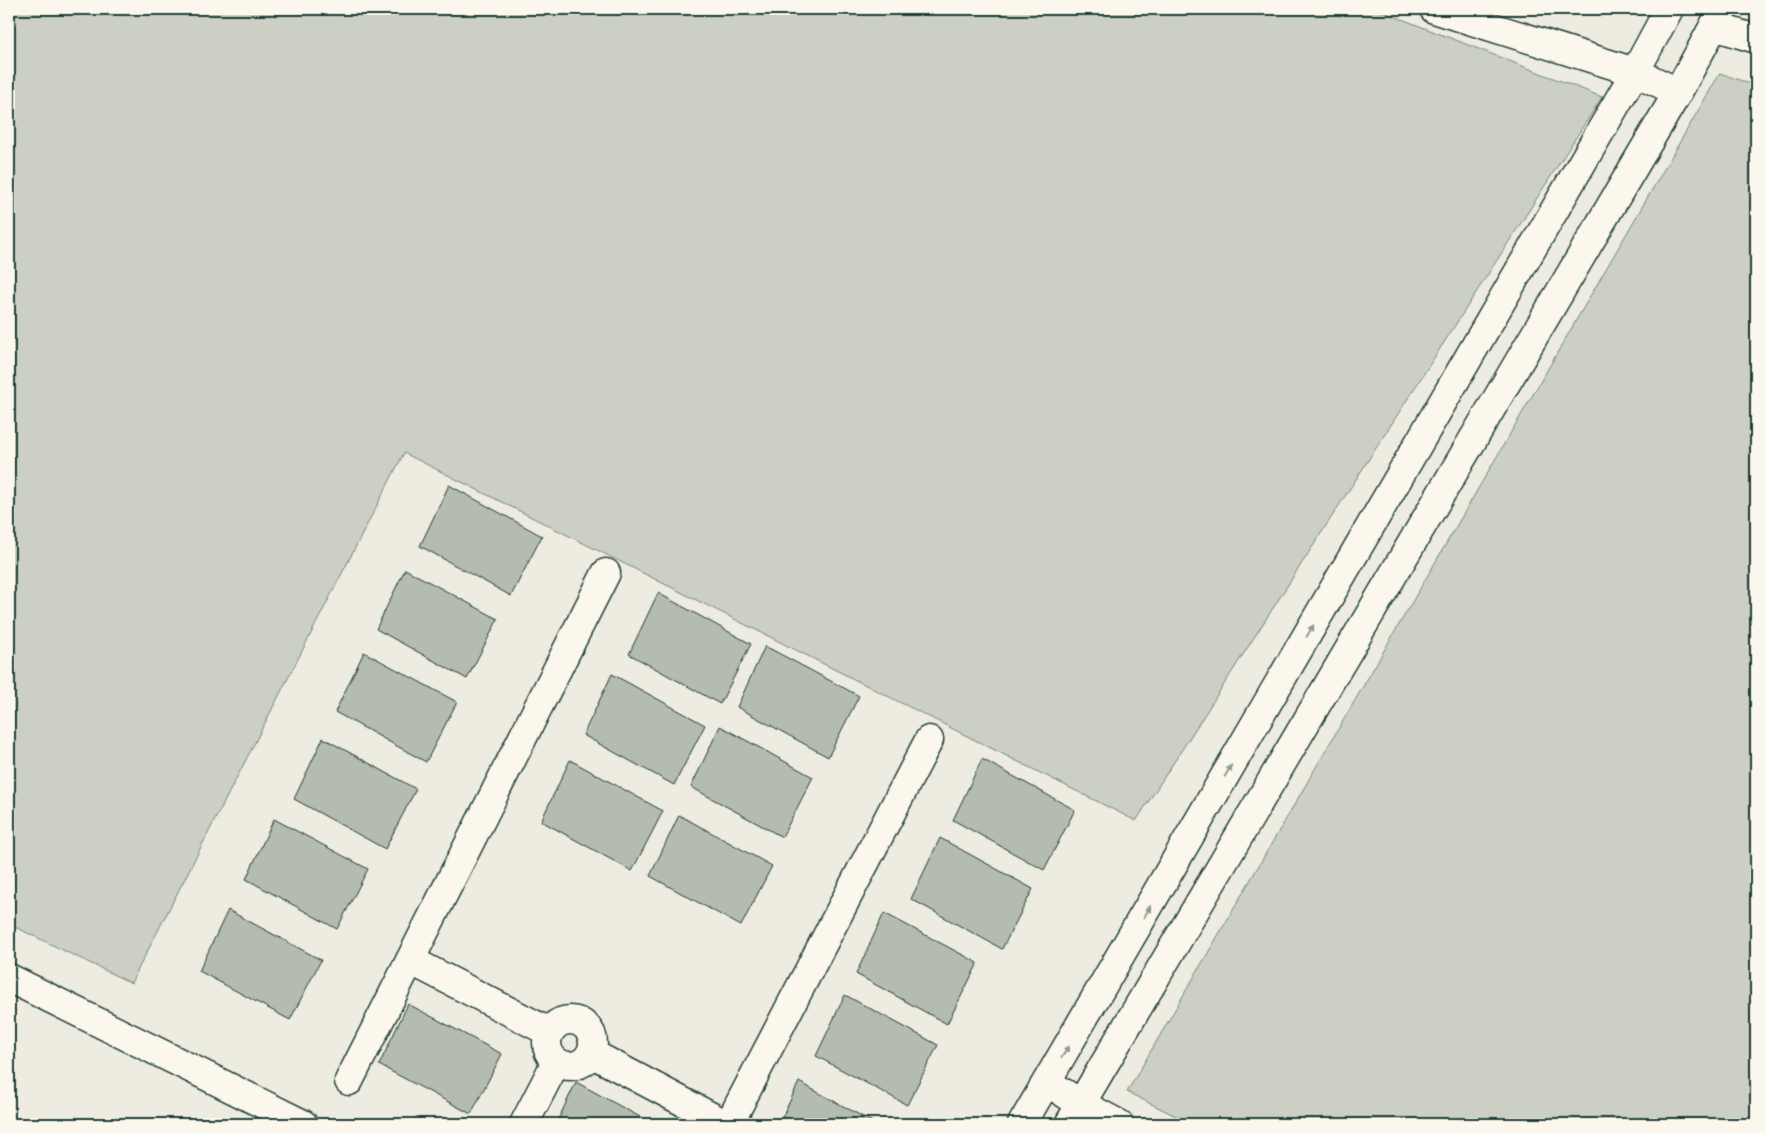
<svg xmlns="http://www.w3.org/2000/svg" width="1765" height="1133" viewBox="0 0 1765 1133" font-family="Sriracha,sans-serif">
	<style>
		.green { fill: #cbcfc4; stroke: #75867c }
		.building { fill: #b4bbb0; stroke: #1f3d34 }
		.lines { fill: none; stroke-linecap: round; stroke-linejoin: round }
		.street-casing { stroke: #1f3d34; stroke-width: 31 }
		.secondary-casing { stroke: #1f3d34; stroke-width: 31 }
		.street { stroke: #fbf7ec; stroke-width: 28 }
		.secondary { stroke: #fbf7ec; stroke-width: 28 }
		.oneway { fill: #8d9a90 }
	</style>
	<rect width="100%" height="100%" fill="#eeece1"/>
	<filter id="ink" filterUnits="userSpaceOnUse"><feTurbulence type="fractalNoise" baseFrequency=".02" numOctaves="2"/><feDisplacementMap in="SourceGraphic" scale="10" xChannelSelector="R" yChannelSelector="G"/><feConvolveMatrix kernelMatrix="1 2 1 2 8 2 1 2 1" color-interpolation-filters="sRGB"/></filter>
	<g filter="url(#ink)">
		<path class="green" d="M9 9H1376L1602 97 1136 821 404 453 131 983 9 924Z
			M1720 73 1756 86V1124H1192L1127 1092Z"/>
		<path class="building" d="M449 485 542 536 511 596 420 546Z
			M405 569 498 619 467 679 376 629Z
			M658 593 751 644 720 704 629 654Z
			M765 646 859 696 828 757 737 707Z
			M364 652 457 702 426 762 335 712Z
			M612 674 705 725 674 785 583 735Z
			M720 726 813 777 782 837 691 787Z
			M323 738 416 789 385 849 294 799Z
			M982 759 1075 810 1044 870 953 820Z
			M570 760 663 811 632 871 541 821Z
			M679 815 772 866 741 926 650 876Z
			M274 819 368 869 337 929 246 879Z
			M940 838 1033 889 1002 949 911 899Z
			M228 910 321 960 290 1020 199 971Z
			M884 913 978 963 947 1024 856 974Z
			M845 995 938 1045 907 1105 816 1056Z
			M408 1004 502 1054 471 1114 379 1065Z
			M576 1082 653 1124H556Z
			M799 1082 876 1124H779Z"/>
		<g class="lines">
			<g class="street-casing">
				<path id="street" d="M1434 9 1635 72 1678 92
					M1714 26 1756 39
					M410 960 549 1032
					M9 978 303 1124
					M547 1043a23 23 0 1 1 46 0a23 23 0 1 1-46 0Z
					M591 1053 725 1124
					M349 1081 606 573
					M1047 1082 1081 1104 1119 1124
					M524 1124 556 1062
					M729 1124 929 740"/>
			</g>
			<g class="secondary-casing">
				<path id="secondary" d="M1022 1124 1635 72 1669 9
					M1069 1124 1678 92 1723 9"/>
			</g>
			<use href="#street" class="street"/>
			<use href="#secondary" class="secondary"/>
		</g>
		<defs><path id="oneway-solid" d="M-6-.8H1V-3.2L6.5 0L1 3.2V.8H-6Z" transform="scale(1.25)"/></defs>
		<g class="oneway">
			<use href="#oneway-solid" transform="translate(1310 631) rotate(-60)"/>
			<use href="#oneway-solid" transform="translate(1228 771) rotate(-60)"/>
			<use href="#oneway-solid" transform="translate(1147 912) rotate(-60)"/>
			<use href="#oneway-solid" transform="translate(1065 1052) rotate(-59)"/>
		</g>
	</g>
	<rect width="1765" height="1133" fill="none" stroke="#fbf7ec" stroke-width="30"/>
	<rect x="15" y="15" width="1735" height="1103" fill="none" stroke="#1f3d34" stroke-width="2" filter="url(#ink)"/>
</svg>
